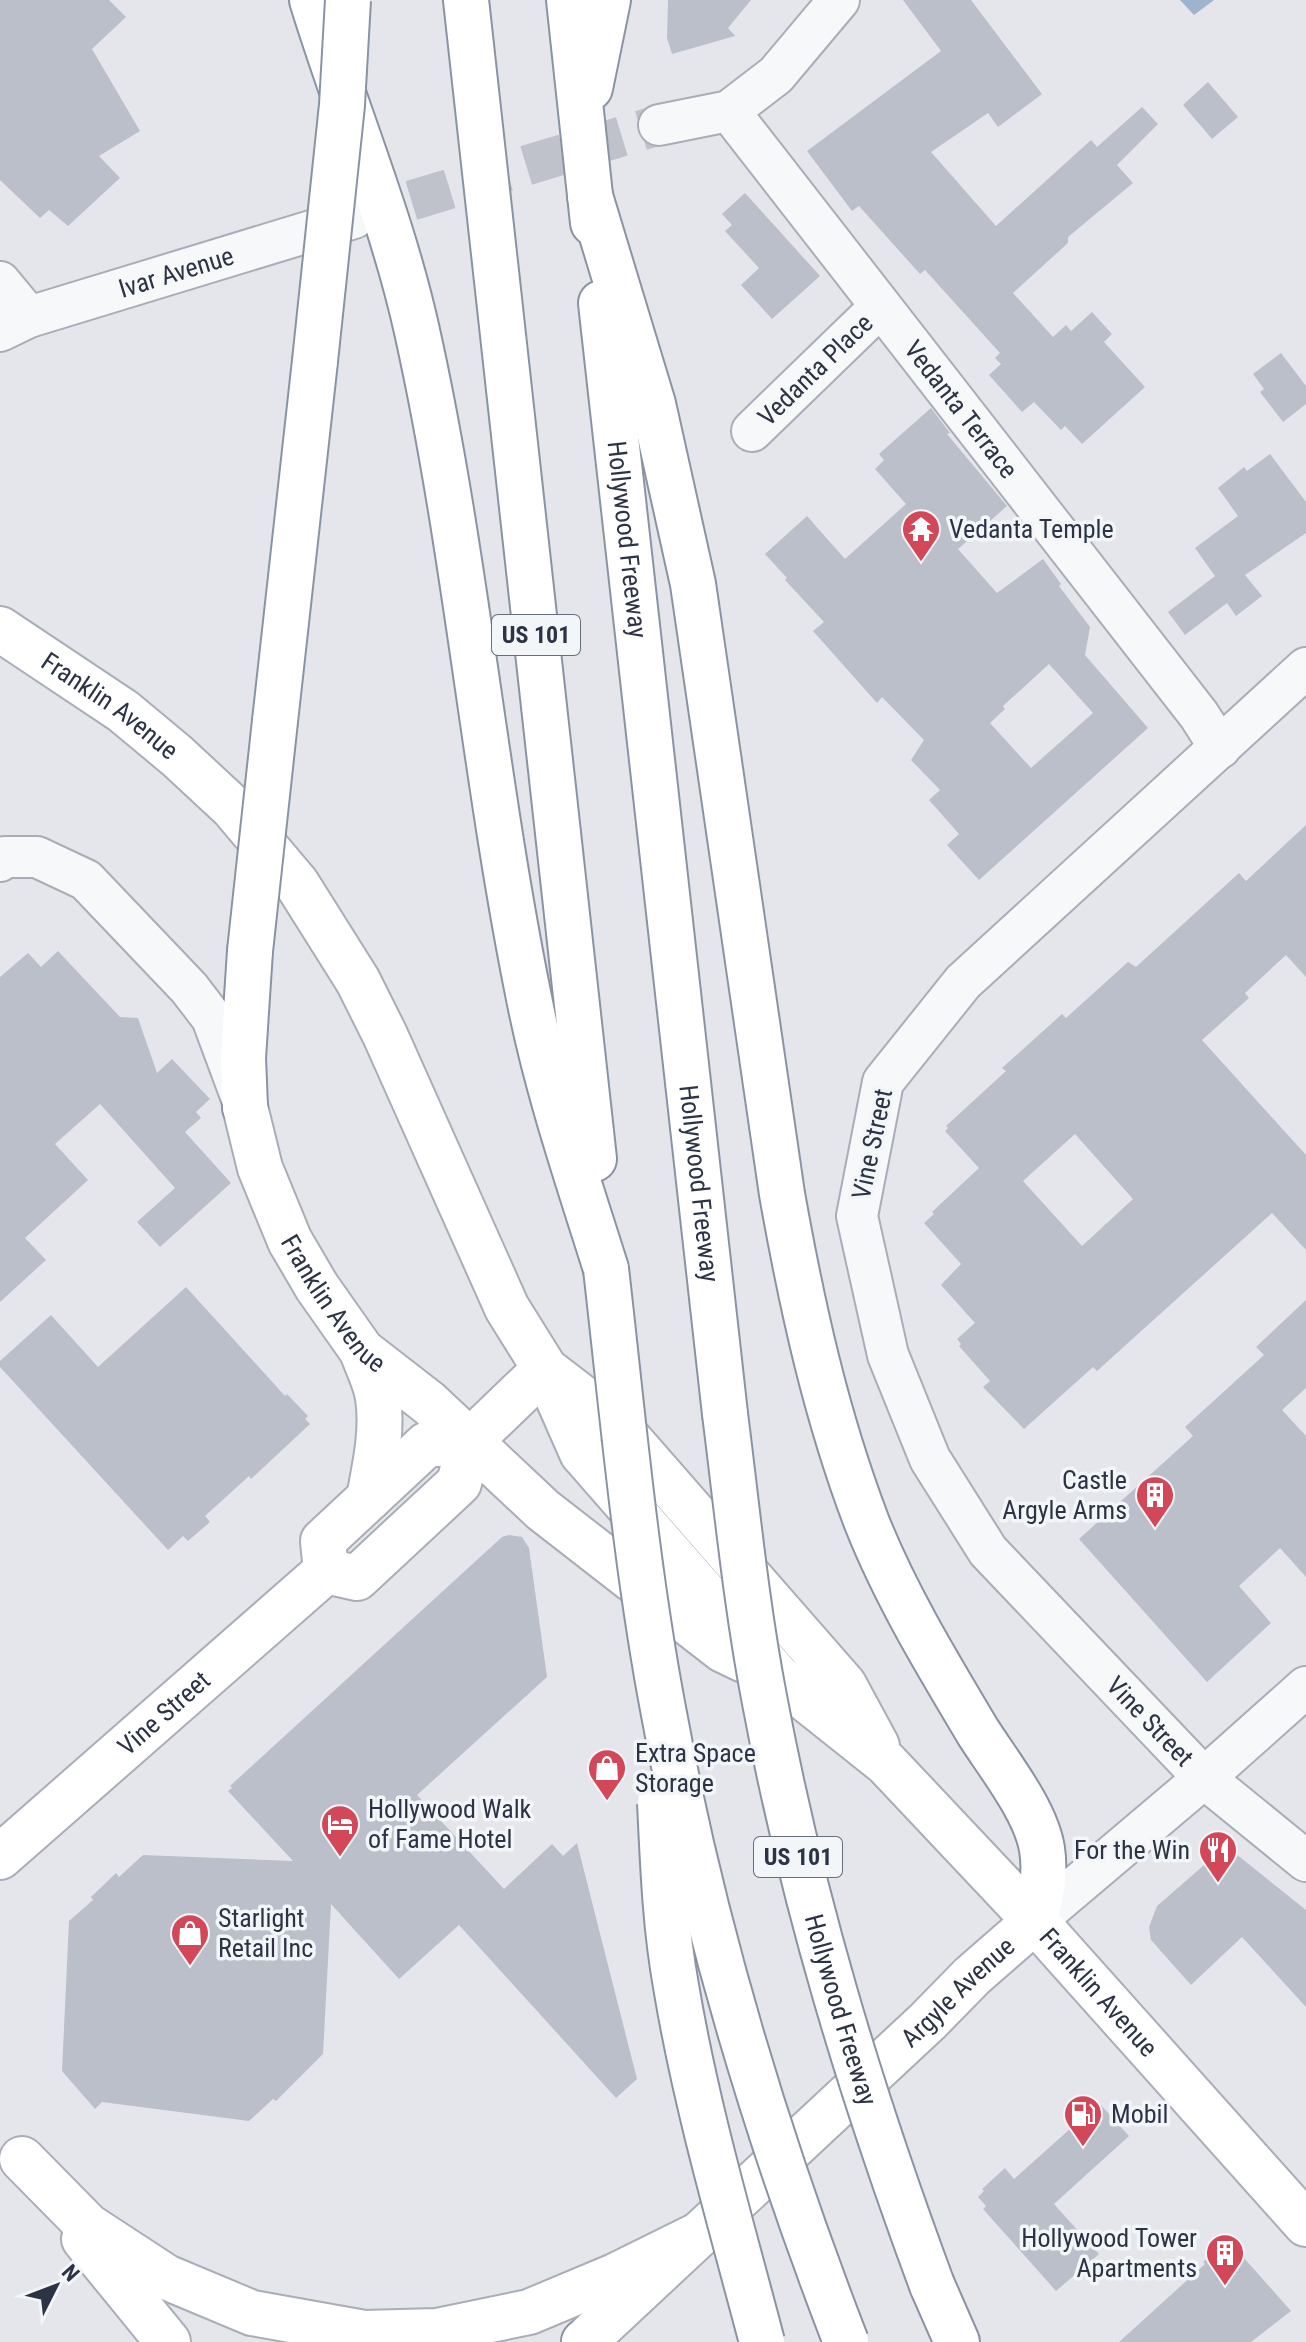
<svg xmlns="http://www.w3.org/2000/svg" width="1306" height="2342" viewBox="0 0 1306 2342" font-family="'Roboto Condensed',sans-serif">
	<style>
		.water { fill: #9eb3cc }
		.building { fill: #bbbfca; fill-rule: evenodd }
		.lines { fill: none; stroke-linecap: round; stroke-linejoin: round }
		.minor-tunnel { stroke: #bfc2cb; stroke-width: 40; stroke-dasharray: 40 20; stroke-linecap: butt }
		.minor-casing { stroke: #a9adb7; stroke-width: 44 }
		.secondary-casing { stroke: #a9adb7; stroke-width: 48 }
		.motorway-casing { stroke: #8a93a3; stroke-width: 48 }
		.minor { stroke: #f7f8fa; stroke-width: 40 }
		.secondary { stroke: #fff; stroke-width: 44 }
		.motorway { stroke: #fff; stroke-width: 44 }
		.motorway-bridge-casing { stroke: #8a93a3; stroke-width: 48; stroke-linecap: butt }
		.motorway-bridge { stroke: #fff; stroke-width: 44 }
		.labels { text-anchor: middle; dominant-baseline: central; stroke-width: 7; stroke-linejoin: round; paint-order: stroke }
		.shield { fill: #f3f6f9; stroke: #676e7b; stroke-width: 2 }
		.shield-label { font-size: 24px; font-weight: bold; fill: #2b3345 }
		.street-label { font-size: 26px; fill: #2b3345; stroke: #f3f6f9 }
		.poi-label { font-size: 26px; fill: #2b3345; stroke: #f3f6f9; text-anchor: start }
	</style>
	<rect width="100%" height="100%" fill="#e4e6ec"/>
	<path class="water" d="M1180 0H1214L1194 15Z"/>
	<path class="building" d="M0 0H109L126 17 92 49 140 131 99 156 120 178 68 226 49 210 40 218 0 180Z
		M668 0H751L728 28 735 36 672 54 667 38Z
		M903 0H971L1042 94 998 127 988 113 931 152 996 226 1091 140 1097 147 1142 107 1158 124 1117 165 1133 183 1068 237V243L1013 293 1053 337 1066 325 1071 331 1092 312 1112 334 1104 342 1145 387 1082 444 1065 426 1061 430 1034 402 1022 412 989 375 1001 364 995 358 1000 353 925 270 920 274 859 206 852 211 807 151 941 51Z
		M1208 82 1238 117 1212 139 1183 105Z
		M745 193 820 276 772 319 741 285 759 268 725 231 732 225 722 214Z
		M1281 353 1306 386V404L1283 422 1260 392 1264 389 1253 374Z
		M931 408 950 433 947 434 1007 506 958 549 997 593 1043 559 1061 584 1059 586 1090 627 1085 655 1148 728 979 880 947 845 959 834 929 800 940 790 911 760 924 740 882 697 877 703 813 631 824 622 785 580 787 578 765 554 807 516 845 559 906 504 875 469 884 460 879 454ZM1049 664 1093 713 1031 768 990 723 1005 709 1003 706Z
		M1270 454 1306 502V533L1245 575 1262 596 1236 616 1227 603 1185 635 1168 612 1215 576 1195 548 1238 516 1218 488 1244 467 1247 471Z
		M1306 825V977L1286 955 1245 993 1249 998 1202 1040 1306 1155V1250L1272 1213 1097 1371 1093 1367 1024 1429 983 1387 990 1381 959 1346 961 1344 957 1339 975 1323 941 1285 961 1264 924 1223 934 1214 932 1212 979 1168 945 1131 948 1128 946 1126 1006 1071 1002 1068 1062 1014 1066 1018 1128 962 1136 967 1239 873 1246 881ZM1075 1134 1133 1199 1082 1246 1023 1181Z
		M58 951 120 1017 138 1018 157 1073 172 1059 210 1099 196 1112 201 1118 185 1132 231 1183 160 1247 137 1222 175 1188 100 1104 55 1144 88 1180 25 1238 46 1260 0 1302V977L28 953 41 967Z
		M186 1287 285 1396 287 1394 308 1416 305 1419 310 1424 251 1479 249 1476 205 1516 210 1522 188 1541 183 1536 168 1550 0 1367V1361L51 1315 98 1367Z
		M1306 1300V1388L1282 1410 1306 1436V1577L1280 1548 1239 1586 1271 1623 1207 1682 1079 1539 1193 1436 1185 1427 1264 1355 1256 1347Z
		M509 1535 522 1537 529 1548 547 1677 417 1795 504 1889 552 1844 563 1856 577 1843 637 2079 616 2098 459 1925 399 1979 331 1904 323 2054 276 2101 273 2099 249 2121 102 2102 95 2109 62 2071 69 1921 93 1900 91 1897 116 1873 119 1877 143 1855 293 1861 228 1791 232 1788 230 1786 502 1537Z
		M1226 1846 1306 1910V2007L1242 1937 1191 1985 1151 1940 1149 1927 1157 1906Z
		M1099 2103 1129 2136 1054 2204 1099 2254 1056 2291 983 2209 986 2206 978 2197 984 2191 982 2189 1005 2168 1014 2179Z
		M1228 2240 1291 2311 1251 2342H1119L1205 2264 1203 2262Z"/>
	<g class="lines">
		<path class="minor-tunnel" d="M354 218 659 125"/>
		<g class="minor-casing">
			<g id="minor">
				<path id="s1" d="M729 111 1199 715 1220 748"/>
				<path d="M659 125 729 111 776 75 839 0"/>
				<path d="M0 282 29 317"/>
				<path id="s2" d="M0 331 29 317 354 218"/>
				<path id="s3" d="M752 431 880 307"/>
				<path id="s4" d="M1306 668 963 982 883 1082 857 1216 888 1355 930 1459 988 1551 1204 1778 1306 1861"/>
				<path d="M0 861 5 857H37L86 880 189 988 212 1018 241 1096"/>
				<path d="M1035 1921 1204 1778 1306 1687"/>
			</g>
		</g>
		<g class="secondary-casing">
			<g id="secondary">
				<path id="s5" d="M0 629 123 711 177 756 233 808 297 884 358 981 385 1035 507 1308 545 1369 582 1453 778 1677 886 1763 1035 1921 1306 2224"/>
				<path id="s6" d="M245 1107 260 1168 290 1241 317 1287 362 1351 429 1403 543 1510 723 1650 744 1660"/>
				<path d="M362 1351C367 1366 376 1382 378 1398 383 1431 375 1466 369 1498"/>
				<path d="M550 1373 615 1423 844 1685 877 1746"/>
				<path d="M326 1571 357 1578 459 1483 470 1441 545 1369"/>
				<path d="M326 1571 323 1541 426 1445 470 1441"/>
				<path id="s7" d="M0 1857 326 1571"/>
				<path d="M22 2159 88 2226 166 2277 252 2313 364 2333 437 2331 529 2312 615 2276 700 2234"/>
				<path d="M84 2239 168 2342"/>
				<path id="s8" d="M584 2342 928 2021 972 1976 1035 1921"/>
			</g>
		</g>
		<g class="motorway-casing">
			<g id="motorway">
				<path d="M312 0C346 111 392 218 417 331 466 551 484 777 529 998 547 1090 578 1180 606 1269"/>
				<path d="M466 0 594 1159"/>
				<path d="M569 0 593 223"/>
				<path d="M590 88 608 0"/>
				<path d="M590 196 653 404 693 584 782 1194C802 1306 826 1416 867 1523 896 1596 938 1665 978 1732 999 1765 1036 1811 1042 1849 1046 1875 1041 1896 1035 1921"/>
				<path id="s9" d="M601 303 725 1414"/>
				<path d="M275 721 315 361"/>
				<path d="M245 1107 243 1058 250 951"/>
				<path d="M932 2285 957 2342"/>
				<path d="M584 2342H585"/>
			</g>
		</g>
		<use href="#minor" class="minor"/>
		<use href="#secondary" class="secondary"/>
		<use href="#motorway" class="motorway"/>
		<g class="motorway-bridge-casing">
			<g id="motorway-bridge">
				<path d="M315 361 342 105 348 0"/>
				<path d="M250 951 275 721"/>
				<path d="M606 1269C623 1417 636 1568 664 1714 704 1930 767 2138 846 2342"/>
				<path id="s10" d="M725 1414C737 1508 746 1603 764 1697 802 1900 860 2091 932 2285"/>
				<path d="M660 1803C663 1864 665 1925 676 1986 696 2106 731 2224 762 2342"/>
			</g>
		</g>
		<use href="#motorway-bridge" class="motorway-bridge"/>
	</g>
	<defs>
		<g id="temple-pin" transform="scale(2)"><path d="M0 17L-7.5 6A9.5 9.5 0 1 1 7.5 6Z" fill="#d24858" stroke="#f3f6f9"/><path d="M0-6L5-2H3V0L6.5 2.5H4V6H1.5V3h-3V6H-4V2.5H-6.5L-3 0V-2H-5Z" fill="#fff"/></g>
		<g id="building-pin" transform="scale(2)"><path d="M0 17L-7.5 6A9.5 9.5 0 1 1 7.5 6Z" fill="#d24858" stroke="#f3f6f9"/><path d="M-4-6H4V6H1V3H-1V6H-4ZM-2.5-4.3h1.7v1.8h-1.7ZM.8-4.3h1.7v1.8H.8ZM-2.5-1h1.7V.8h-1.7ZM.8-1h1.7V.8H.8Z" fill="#fff"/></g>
		<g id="shop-pin" transform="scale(2)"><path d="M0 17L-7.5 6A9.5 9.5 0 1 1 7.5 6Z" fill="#d24858" stroke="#f3f6f9"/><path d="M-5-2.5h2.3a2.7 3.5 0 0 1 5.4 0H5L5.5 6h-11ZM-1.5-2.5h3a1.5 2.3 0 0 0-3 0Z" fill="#fff"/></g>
		<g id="hotel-pin" transform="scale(2)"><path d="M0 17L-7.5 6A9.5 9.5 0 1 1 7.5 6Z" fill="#d24858" stroke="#f3f6f9"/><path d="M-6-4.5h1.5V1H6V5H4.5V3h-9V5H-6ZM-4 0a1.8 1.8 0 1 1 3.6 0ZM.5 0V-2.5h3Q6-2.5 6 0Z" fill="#fff"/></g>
		<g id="restaurant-pin" transform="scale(2)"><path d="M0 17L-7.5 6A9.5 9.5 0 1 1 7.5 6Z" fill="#d24858" stroke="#f3f6f9"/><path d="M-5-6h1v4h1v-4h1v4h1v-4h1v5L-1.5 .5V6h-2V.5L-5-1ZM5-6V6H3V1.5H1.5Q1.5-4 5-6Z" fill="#fff"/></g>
		<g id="fuel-pin" transform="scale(2)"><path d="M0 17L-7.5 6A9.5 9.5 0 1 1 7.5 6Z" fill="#d24858" stroke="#f3f6f9"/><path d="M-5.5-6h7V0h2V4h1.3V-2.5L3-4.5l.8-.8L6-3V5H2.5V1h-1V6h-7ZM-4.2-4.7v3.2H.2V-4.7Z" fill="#fff"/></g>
	</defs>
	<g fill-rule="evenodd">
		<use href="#temple-pin" x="921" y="529"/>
		<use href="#building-pin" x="1155" y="1495"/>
		<use href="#shop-pin" x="607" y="1768"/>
		<use href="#hotel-pin" x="340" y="1824"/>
		<use href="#restaurant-pin" x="1218" y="1850"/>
		<use href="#shop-pin" x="190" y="1933"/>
		<use href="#fuel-pin" x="1083" y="2114"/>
		<use href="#building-pin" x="1225" y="2253"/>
	</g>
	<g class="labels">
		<g class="shield">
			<rect x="492" y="615" width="88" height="40" rx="6"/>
			<rect x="754" y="1837" width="88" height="40" rx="6"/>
		</g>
		<g class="shield-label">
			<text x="536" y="635">US 101</text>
			<text x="798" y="1857">US 101</text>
		</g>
		<g class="street-label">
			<text stroke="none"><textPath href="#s2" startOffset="186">Ivar Avenue</textPath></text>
			<text stroke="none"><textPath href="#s3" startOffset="88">Vedanta Place</textPath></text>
			<text stroke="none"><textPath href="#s1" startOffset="378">Vedanta Terrace</textPath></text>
			<text stroke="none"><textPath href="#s9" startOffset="238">Hollywood Freeway</textPath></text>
			<text stroke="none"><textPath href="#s5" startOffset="134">Franklin Avenue</textPath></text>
			<text transform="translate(872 1144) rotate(-78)">Vine Street</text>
			<text stroke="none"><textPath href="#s9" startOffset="886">Hollywood Freeway</textPath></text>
			<text stroke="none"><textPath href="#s6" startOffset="218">Franklin Avenue</textPath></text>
			<text stroke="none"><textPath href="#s7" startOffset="218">Vine Street</textPath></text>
			<text stroke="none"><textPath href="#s4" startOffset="1328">Vine Street</textPath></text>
			<text stroke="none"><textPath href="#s5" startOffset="1780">Franklin Avenue</textPath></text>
			<text stroke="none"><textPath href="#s8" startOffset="512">Argyle Avenue</textPath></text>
			<text stroke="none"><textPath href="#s10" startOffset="608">Hollywood Freeway</textPath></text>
		</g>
		<g class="poi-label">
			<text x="949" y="529">Vedanta Temple</text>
			<text x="1127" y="1480" text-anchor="end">Castle<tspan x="1127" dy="30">Argyle Arms</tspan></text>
			<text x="635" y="1753">Extra Space<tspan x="635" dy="30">Storage</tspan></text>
			<text x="368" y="1809">Hollywood Walk<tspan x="368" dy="30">of Fame Hotel</tspan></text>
			<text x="1190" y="1850" text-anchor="end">For the Win</text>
			<text x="218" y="1918">Starlight<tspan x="218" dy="30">Retail Inc</tspan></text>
			<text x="1111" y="2114">Mobil</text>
			<text x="1197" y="2238" text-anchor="end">Hollywood Tower<tspan x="1197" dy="30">Apartments</tspan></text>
		</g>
	</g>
	<g transform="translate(56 2286) rotate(48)" stroke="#f3f6f9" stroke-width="6" paint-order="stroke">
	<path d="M0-6L14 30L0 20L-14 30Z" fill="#2b3345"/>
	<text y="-12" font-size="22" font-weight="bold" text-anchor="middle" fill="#2b3345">N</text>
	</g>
</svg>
